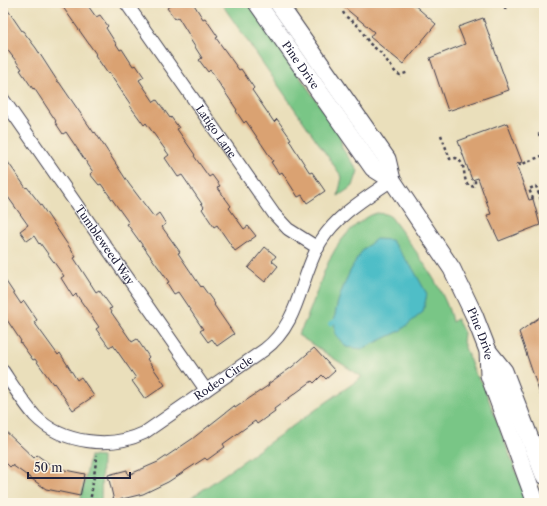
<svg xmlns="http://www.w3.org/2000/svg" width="547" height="506" viewBox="0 0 547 506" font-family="'Libre Caslon Text',serif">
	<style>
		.green { fill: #79c686; stroke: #4e7460 }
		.water { fill: #50bec7; stroke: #397081 }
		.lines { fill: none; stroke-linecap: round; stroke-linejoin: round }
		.stream { stroke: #50bec7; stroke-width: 4 }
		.building { fill: #daa272 }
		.minor-casing { stroke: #403e4e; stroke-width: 14 }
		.secondary-casing { stroke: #403e4e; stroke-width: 19 }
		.path { stroke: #403e4e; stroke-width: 2.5; stroke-dasharray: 3 3; stroke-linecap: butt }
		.minor { stroke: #fff; stroke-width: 12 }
		.secondary { stroke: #fff; stroke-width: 17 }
		.labels { text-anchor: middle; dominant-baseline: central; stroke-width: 3.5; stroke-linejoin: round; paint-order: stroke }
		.street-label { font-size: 11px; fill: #22223b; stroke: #fcf5e5 }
	</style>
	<rect width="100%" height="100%" fill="#fcf5e5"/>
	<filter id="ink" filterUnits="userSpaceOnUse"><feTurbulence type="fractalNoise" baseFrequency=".025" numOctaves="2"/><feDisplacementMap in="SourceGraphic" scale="8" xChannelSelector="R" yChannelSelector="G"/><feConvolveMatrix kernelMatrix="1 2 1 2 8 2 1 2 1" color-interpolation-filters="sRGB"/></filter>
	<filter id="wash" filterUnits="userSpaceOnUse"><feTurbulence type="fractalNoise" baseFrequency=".012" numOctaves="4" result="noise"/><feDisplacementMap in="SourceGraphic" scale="16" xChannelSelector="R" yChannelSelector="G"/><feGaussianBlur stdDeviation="0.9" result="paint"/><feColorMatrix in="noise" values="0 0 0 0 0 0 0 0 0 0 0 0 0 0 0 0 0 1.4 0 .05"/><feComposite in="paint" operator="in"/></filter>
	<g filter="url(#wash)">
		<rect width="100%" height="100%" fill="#eadfbb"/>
		<path class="green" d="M221 3H248L340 134 342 148 358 171 353 186 338 196 342 177Z
			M377 213 386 214 391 217C410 243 447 291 452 322L457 319 464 333 463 342 475 374 482 382 528 503H184L362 377 298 335C320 298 321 254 356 225 363 220 369 215 377 213Z
			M90 456 102 457 101 503H80Z"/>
		<path class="water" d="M376 239 391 240 413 269 427 294 423 312 400 331 362 349 346 347 335 334C335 328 334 322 335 315 337 299 350 268 360 254 364 248 370 244 376 239Z"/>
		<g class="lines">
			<path class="stream" d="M330 324 338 319"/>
		</g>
		<g id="blocks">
			<path class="building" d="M3 3 22 31H23L36 48 58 82H59L94 133 95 132 129 184 154 217 159 213 166 224 162 227 180 252 178 253 201 287 202 286 215 304 214 305 234 334 217 346 212 339 208 342 200 331 203 329 178 292 174 294 167 283 169 282 127 224 129 223 101 184 99 185 90 174 93 172 66 132 63 134 55 122 56 121 34 88 33 89 20 70 22 69 3 44Z
				M60 3H86L96 17 100 15 108 26 106 28 120 50 122 49 133 66 136 65 144 77 139 80 154 102 157 100 170 118 171 117 179 128 177 129 195 155 194 156 209 177 212 175 220 186 217 187 231 206 229 208 244 229 248 226 256 236 235 251 217 225 214 227 202 209 204 207 182 175 178 177 165 158 169 155 146 123 144 125 130 106 131 105 109 73 108 74 95 55 96 54Z
				M174 3H193L203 19 205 18 218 37 216 38 239 70 241 69 254 88 252 90 274 122 277 119 291 139 289 140 310 173 312 172 325 191 307 203 302 195 298 197 282 172 279 174 271 162 273 161 246 121 244 123 236 111 237 110 210 70 208 72 199 60 202 58 190 39 191 38 178 17 175 19 167 8Z
				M339 3H412L436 24 403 64 370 37 374 32Z
				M483 18 509 90 448 111 430 58 465 44 458 27Z
				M507 123 522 162 516 164 529 200 533 199 540 225 499 241 487 215 491 214 478 178 472 180 458 141Z
				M3 155 26 188 27 187 41 205 76 257 74 258 96 292 99 290 112 308 109 309 132 342 137 339 149 357 147 359 165 385 145 399 132 381 136 378 113 345 109 347 96 329 99 327 76 294 73 297 61 278 64 276 40 243 39 244 34 236 27 241 20 231 28 225 3 190Z
				M265 247 276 256 272 261 278 266 265 282 248 268Z
				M3 277 21 304 24 301 37 320 34 322 58 355 60 353 77 380 81 377 94 396 73 410 54 383 53 384 35 359 33 360 20 342 21 341 3 314Z
				M544 314V399L542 400 519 332Z
				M314 348 335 371 326 379 322 375 314 383 312 381 274 409 275 411 257 424 255 421 223 444 225 447 207 460 205 458 168 482 143 494 114 501 108 475 127 470 128 475 158 462 192 439 234 406 235 408 269 385 268 384 292 367Z
				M3 429 34 458 37 455 55 468 85 474 80 496 46 489 12 465 10 467 3 460Z"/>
		</g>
	</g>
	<g filter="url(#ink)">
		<use href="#blocks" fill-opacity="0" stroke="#403e4e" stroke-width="1"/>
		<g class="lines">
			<g class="minor-casing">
				<g id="minor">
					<path id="s1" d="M126 3 274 214 288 229 318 248"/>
					<path id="s2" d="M3 99 206 390"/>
					<path id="s3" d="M3 371C13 386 23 402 35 416 62 444 111 449 144 433L264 350C301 322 299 278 321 241 338 214 366 198 392 180"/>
				</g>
			</g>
			<g class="secondary-casing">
				<g id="secondary">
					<path id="s4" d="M257 3 373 168 392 180"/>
					<path id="s5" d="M278 3 387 159 392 180 452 269 474 315 488 351 489 375 536 503"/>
					<path d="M488 351 504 371 544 475"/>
				</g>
			</g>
			<path class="path" d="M505 9 506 3
				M343 12 345 16 355 23 360 28 369 43 381 53 396 73 400 75 409 72
				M441 135 450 159 456 158C469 165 460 181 471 187L475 185V179
				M538 135 544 133
				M519 163 520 165 544 155
				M533 199 529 189 536 186 541 200 544 199
				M90 503 97 455"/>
			<use href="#minor" class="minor"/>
			<use href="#secondary" class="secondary"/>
		</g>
	</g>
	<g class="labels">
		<g class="street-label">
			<text stroke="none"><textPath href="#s4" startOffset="76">Pine Drive</textPath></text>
			<text stroke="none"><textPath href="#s1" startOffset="157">Latigo Lane</textPath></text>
			<text stroke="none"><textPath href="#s2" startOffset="178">Tumbleweed Way</textPath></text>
			<text stroke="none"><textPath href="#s5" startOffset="390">Pine Drive</textPath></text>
			<text stroke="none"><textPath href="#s3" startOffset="269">Rodeo Circle</textPath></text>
		</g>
	</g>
	<rect width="547" height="506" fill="none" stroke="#fcf5e5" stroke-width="16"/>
	<path d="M28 472v6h102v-6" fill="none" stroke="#22223b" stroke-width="2"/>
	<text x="34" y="472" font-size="12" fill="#22223b" stroke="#fcf5e5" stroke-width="3" paint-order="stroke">50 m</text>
</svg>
